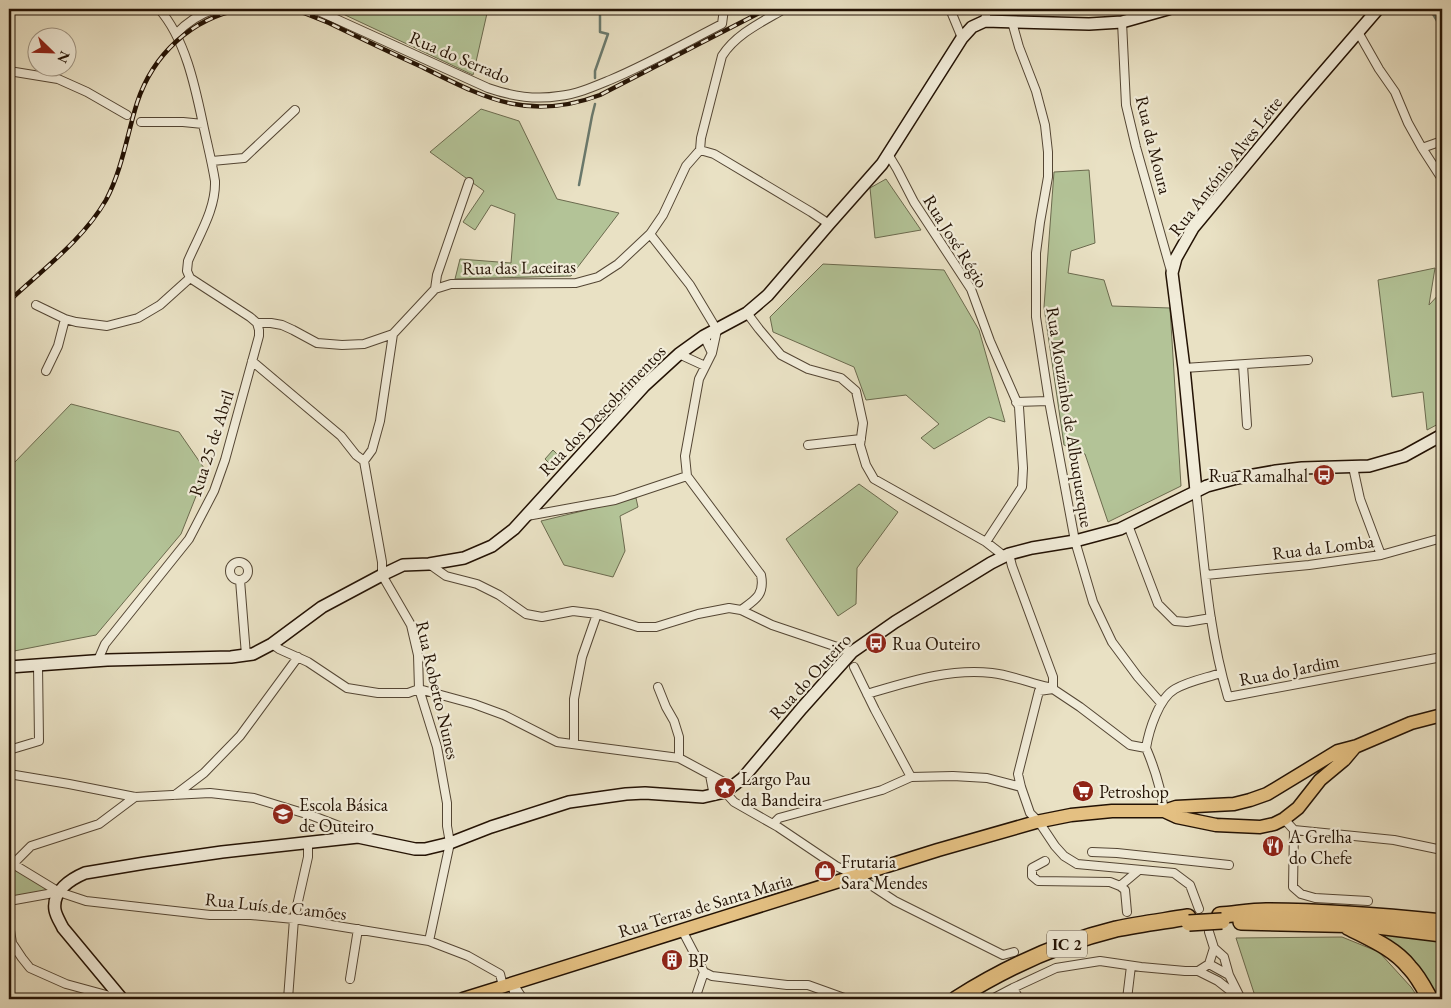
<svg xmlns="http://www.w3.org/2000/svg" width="1451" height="1008" viewBox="0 0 1451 1008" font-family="'EB Garamond',serif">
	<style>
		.green { fill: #b3c397; stroke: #6b6a4e }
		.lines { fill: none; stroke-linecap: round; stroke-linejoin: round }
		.stream { stroke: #69796d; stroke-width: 2.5 }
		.street-casing { stroke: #544634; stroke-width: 10 }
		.secondary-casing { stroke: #231204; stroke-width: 14 }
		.primary-casing { stroke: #231204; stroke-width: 15 }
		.highway-casing { stroke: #231204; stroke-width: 18 }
		.street { stroke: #f1ecd9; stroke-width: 8 }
		.secondary { stroke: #f1ecd9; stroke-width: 11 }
		.primary { stroke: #e4c082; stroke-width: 12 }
		.highway { stroke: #e4c082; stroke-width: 15 }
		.rail-casing { stroke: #231204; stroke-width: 4.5 }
		.rail { stroke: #f1ecd9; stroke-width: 2.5; stroke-dasharray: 8; stroke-linecap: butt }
		.highway-bridge-casing { stroke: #231204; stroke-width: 18; stroke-linecap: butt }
		.highway-bridge { stroke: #e4c082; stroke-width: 15 }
		.labels { text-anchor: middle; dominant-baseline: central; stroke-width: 4.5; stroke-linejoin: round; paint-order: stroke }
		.shield { fill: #f1ecd9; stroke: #615344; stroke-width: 1 }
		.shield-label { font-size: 16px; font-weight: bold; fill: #231204 }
		.street-label { font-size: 18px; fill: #231204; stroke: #f1ecd9 }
		.poi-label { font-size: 18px; fill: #231204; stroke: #f1ecd9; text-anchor: start }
	</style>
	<rect width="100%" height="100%" fill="#e9e1c4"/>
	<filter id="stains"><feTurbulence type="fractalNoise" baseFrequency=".004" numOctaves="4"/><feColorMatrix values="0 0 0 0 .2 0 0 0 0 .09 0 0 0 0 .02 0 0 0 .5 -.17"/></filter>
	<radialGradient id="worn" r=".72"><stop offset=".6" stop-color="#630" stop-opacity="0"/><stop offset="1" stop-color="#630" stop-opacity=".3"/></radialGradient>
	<path class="green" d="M341 9H488L473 75 343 14Z
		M481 109 519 121 557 199 619 213 571 276 455 279 460 259 511 263 515 214 491 205 475 230 463 222 484 191 430 152Z
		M1089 170 1095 243 1071 251 1068 273 1104 280 1112 306 1170 308 1181 486 1108 522 1085 454 1064 445 1044 307 1054 172Z
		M886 179 921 230 875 238 870 188Z
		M823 264 944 270 979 330 1005 422 989 417 934 449 921 438 939 424 906 395 866 400 854 367 773 332 770 317Z
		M1435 268 1429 305 1442 291V422L1427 430 1423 392 1392 397 1378 280Z
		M71 404 179 432 206 471 181 534 96 635 9 652V459L13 464Z
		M553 450 560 457 552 466 545 459Z
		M859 484 898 512 857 568 856 604 838 616 786 539Z
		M636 498 638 507 620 516 625 551 613 577 564 565 541 521Z
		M9 866 52 890 9 898Z
		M1376 933 1442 939V999H1438L1421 972Z
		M1342 937 1379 952 1411 987 1419 999H1256L1236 938Z"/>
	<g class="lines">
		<path class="stream" d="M1430 9 1442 29
			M595 78V71L608 34 600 32V9
			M579 185 592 116 595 104"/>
		<g class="street-casing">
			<path id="street" d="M159 9C185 38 195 86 203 124 207 143 212 162 215 181 216 209 199 235 188 261L187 271 190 278
				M314 9 488 88C511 96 535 100 559 96 577 94 593 87 610 80 648 64 685 43 722 24L724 9
				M950 9 962 38
				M985 21 987 9
				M1012 22 1019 47 1036 91 1045 125 1048 152V177L1040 222 1036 253V317L1049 401 1075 541 1093 602 1112 642 1138 677 1161 703
				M1122 22 1126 105 1136 147 1171 271
				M1358 32 1379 69 1395 92 1408 123 1422 148 1442 179
				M176 34C187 22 200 14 215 9
				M9 71 58 79 87 92 127 115
				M141 122H183L203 124
				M1422 148 1442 141
				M700 150 714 154 811 212 829 224
				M888 154 897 169 914 202 971 289 990 341 1019 407 1023 468 1022 487 986 542
				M212 161 244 158 295 110
				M650 234 690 285 717 330 712 353
				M190 278 250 317 257 323H271L282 325 293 330 317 343 342 345 364 344 393 334 435 289 437 275 469 182
				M435 289 451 284 576 283 598 277 618 264 650 234 663 215 686 166 700 150 701 138 722 56C736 34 762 22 784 9
				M36 305 65 319 76 322 107 326 138 318 160 305 190 278
				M747 313 759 329 781 355 808 369 841 378 856 391 863 423 860 445 866 465 874 479 986 542 1004 556
				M704 336 712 353 699 379 685 456 687 476 761 575C765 595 755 600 741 610
				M679 354 705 366
				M252 361 341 436 356 455 364 461 382 562V575L411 625 418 655 419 689 437 747 447 803V826L450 843 429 941
				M1243 365 1247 425
				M1184 368 1308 360
				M46 371 58 346 65 319
				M1016 402 1049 401
				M808 445 861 439
				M364 461 372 450 380 421 393 334
				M1353 467 1360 499 1381 555
				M1196 491C1204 560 1208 630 1228 697L1442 657
				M527 516 615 500 687 476
				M1128 525 1158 604 1175 621 1187 622 1211 618
				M1009 554 1012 566 1053 677V689L1080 707 1130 745 1146 748C1155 769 1161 789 1164 811
				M230 571a9 9 0 1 1 18 0a9 9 0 1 1-18 0Z
				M429 564 446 576 477 584 499 595 526 614 542 617 573 611 597 614 638 627H656L698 614 729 608 741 610 772 625 852 652
				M1206 575 1309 565 1381 555 1442 538
				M240 580 246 655
				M272 644 279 649 308 662 347 688 378 693H408L419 689
				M98 660 105 644 189 539 214 491 225 460 259 336V330L257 323
				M854 667 875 710 911 777
				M658 687 666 707 674 721 679 737V758
				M419 689 474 704 504 715 557 742 679 758 733 787
				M1053 689 1039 691 1018 774 1021 787 1030 813 1039 822 1055 846 1064 856 1077 864 1174 873 1190 885 1199 909
				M867 694C908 682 949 668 992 673 1011 675 1030 683 1048 687
				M574 744V699L582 657 597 614
				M1146 748C1149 730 1159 698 1175 689 1189 681 1206 678 1221 673
				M9 750 39 741 38 665
				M9 774 69 784 135 797 210 793 254 798 313 816 339 826 358 837
				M710 775 714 796
				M725 792 734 802 778 827 836 866 857 876 895 901 1003 955 1014 952
				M175 795 204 773 240 736 298 657
				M1284 819 1294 830 1394 840 1442 850
				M773 824 779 818 882 790 911 777 953 776 987 778 1021 787
				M1294 830 1293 887 1301 894 1315 898 1368 901
				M1092 852 1117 853 1229 865
				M1045 861 1032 868V876L1038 881 1110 882 1120 886 1125 890 1127 912
				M9 863 13 864 59 892 86 901 210 915H251L294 919 429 941 468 956 500 974 503 986
				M13 864 31 846 99 824 135 797
				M1120 886 1139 870
				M9 901 59 892
				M9 924 12 943 22 958 30 968 66 984 121 999
				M682 930 704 972 712 976 787 985H808L847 999
				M1209 932 1214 948 1224 957 1229 975 1240 997
				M1209 964 1229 975
				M1198 971 1209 964 1214 948
				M350 979 358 929
				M513 984 523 999
				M513 986 515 999
				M1013 988 1019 999
				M288 999 294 919 308 857V842
				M695 999 704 972
				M992 999 1013 988 1056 968 1100 961 1141 967 1185 971H1198L1218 981 1241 999
				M1127 999 1131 966"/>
		</g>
		<g class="secondary-casing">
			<path id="secondary" d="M1196 491 1184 368 1172 273 1176 258 1193 228 1296 104 1378 9
				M9 667 107 660 231 657 253 654 272 644 322 607 382 575 403 565 429 564 464 558 492 546 514 529 644 386 679 354 704 336 747 313 768 295 829 224 882 164 962 38 972 27 985 21 1089 24 1122 22 1168 9
				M122 999 63 928C60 922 56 916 55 910 52 891 71 879 85 873L145 863 222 852 358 837 415 849H425L450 843 491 827 569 802 626 794 645 793 703 797 725 792 743 778 802 708 852 652 895 622 991 563 1009 554 1032 548 1075 541 1120 529 1207 486 1237 478 1276 471 1302 468 1369 466 1404 456 1442 435"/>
		</g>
		<g class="primary-casing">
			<path id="primary" d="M1164 811 1177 817 1216 825 1260 827 1274 824 1284 819 1298 808 1320 780 1344 760 1355 747
				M463 999 938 850 1036 822 1071 815 1112 811H1164L1176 807 1234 804 1250 800 1267 794 1338 751 1357 746 1411 723 1442 715"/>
		</g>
		<g class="highway-casing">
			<path id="highway" d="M1220 915C1235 914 1251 911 1266 911 1325 911 1384 916 1442 922
				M1241 922 1369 925 1442 934
				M1348 927C1369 938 1394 948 1409 967 1418 976 1424 988 1430 999
				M956 999C1005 968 1059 943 1116 929 1140 924 1164 921 1188 917"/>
		</g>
		<use href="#street" class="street"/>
		<use href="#secondary" class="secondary"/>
		<use href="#primary" class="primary"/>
		<use href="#highway" class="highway"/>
		<g class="rail-casing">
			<path id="rail" d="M287 9 304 13 329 23C360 38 391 53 422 67 485 98 528 122 600 95L767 9
				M9 301C42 270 83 240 106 200 122 170 127 135 137 103 153 54 192 18 242 9"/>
		</g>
		<use href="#rail" class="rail"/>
		<g class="highway-bridge-casing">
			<path id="highway-bridge" d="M1189 923 1222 921"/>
		</g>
		<use href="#highway-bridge" class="highway-bridge"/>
	</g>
	<defs>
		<g id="bus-disc" transform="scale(1.125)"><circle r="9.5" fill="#8f2418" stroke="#f1ecd9"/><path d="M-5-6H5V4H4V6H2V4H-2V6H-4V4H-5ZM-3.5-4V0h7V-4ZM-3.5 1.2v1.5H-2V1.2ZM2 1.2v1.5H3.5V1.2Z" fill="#fff"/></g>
		<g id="sight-disc" transform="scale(1.125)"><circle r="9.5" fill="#8f2418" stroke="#f1ecd9"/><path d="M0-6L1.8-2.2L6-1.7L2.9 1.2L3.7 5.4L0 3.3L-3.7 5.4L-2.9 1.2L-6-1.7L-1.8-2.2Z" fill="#fff"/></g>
		<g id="supermarket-disc" transform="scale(1.125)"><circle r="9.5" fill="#8f2418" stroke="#f1ecd9"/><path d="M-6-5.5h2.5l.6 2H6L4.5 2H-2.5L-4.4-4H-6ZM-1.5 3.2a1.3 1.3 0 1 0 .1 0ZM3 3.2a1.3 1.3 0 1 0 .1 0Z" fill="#fff"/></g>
		<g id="school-disc" transform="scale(1.125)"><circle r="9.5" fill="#8f2418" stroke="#f1ecd9"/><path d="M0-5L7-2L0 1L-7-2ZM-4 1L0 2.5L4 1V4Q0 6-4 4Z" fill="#fff"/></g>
		<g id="restaurant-disc" transform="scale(1.125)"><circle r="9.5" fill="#8f2418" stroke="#f1ecd9"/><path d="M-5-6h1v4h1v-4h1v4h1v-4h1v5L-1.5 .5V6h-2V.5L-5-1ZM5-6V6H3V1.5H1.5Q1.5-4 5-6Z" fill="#fff"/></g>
		<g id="shop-disc" transform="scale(1.125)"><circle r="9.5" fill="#8f2418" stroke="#f1ecd9"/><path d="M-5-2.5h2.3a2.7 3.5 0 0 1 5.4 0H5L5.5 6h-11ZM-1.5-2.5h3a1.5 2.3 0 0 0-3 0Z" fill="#fff"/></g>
		<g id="building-disc" transform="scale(1.125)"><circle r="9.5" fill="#8f2418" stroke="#f1ecd9"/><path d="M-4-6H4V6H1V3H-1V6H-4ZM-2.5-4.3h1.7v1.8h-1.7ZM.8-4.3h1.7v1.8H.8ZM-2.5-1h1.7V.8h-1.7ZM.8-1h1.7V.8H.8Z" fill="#fff"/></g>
	</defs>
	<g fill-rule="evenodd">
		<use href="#bus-disc" x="1324" y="475"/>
		<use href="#bus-disc" x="876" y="643"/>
		<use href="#sight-disc" x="725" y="788"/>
		<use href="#supermarket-disc" x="1083" y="791"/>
		<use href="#school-disc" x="283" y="814"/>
		<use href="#restaurant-disc" x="1273" y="846"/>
		<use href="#shop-disc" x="825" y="871"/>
		<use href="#building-disc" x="672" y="960"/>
	</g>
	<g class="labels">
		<rect class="shield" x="1047" y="930.5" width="40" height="27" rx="4"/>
		<g class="shield-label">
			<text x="1067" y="944">IC 2</text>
		</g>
		<g class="street-label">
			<text transform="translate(460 57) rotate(23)">Rua do Serrado</text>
			<text transform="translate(1154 145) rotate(76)">Rua da Moura</text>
			<text transform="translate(1225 166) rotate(-52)">Rua António Alves Leite</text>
			<text transform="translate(956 241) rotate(58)">Rua José Régio</text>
			<text transform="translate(519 267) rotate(-1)">Rua das Laceiras</text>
			<text transform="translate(602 410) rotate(-46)">Rua dos Descobrimentos</text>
			<text transform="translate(1070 417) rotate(81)">Rua Mouzinho de Albuquerque</text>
			<text transform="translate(211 443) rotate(-72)">Rua 25 de Abril</text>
			<text transform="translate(1323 547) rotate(-7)">Rua da Lomba</text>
			<text transform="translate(1289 670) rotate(-11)">Rua do Jardim</text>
			<text transform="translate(810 676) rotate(-47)">Rua do Outeiro</text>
			<text transform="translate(438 690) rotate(77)">Rua Roberto Nunes</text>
			<text transform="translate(705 905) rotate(-17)">Rua Terras de Santa Maria</text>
			<text transform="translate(276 906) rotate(6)">Rua Luís de Camões</text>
		</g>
		<g class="poi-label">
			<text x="1308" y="475" text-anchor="end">Rua Ramalhal</text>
			<text x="892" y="643">Rua Outeiro</text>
			<text x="741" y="778">Largo Pau<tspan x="741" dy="21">da Bandeira</tspan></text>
			<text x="1099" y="791">Petroshop</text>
			<text x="299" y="804">Escola Básica<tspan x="299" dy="21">de Outeiro</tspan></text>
			<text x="1289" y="836">A Grelha<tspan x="1289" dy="21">do Chefe</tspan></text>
			<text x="841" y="861">Frutaria<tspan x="841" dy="21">Sara Mendes</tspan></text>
			<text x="688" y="960">BP</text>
		</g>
	</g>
	<rect width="1451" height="1008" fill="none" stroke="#e9e1c4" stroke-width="30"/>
	<rect x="10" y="10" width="1431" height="988" fill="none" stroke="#231204" stroke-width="2.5"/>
	<rect x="15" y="15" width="1421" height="978" fill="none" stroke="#231204"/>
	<g transform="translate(52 52) rotate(113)"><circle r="24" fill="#f1ecd9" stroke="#9f9584"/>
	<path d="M0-4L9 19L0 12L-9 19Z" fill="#8f2418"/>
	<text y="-8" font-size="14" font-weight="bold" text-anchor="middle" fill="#231204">N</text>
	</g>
	<rect width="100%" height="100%" filter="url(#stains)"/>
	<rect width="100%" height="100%" fill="url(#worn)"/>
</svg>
